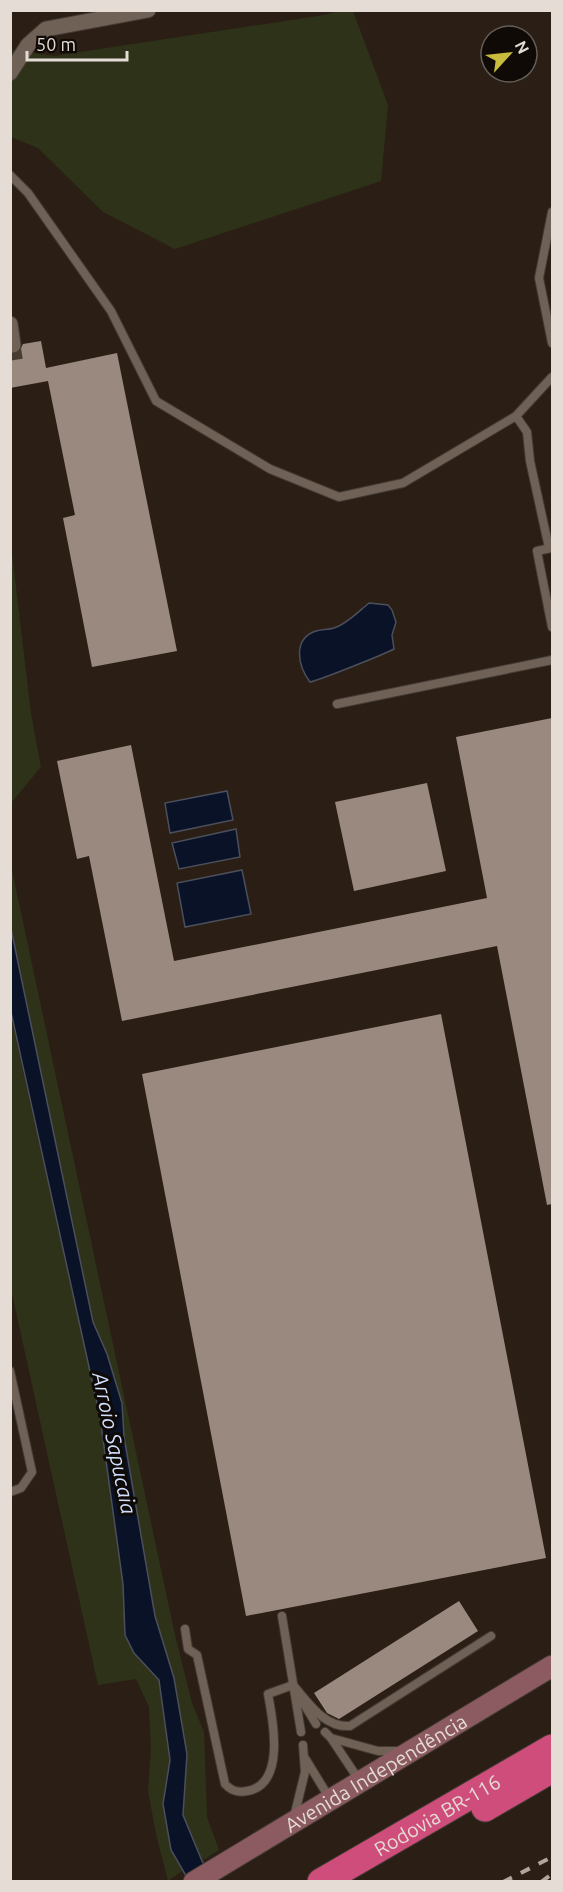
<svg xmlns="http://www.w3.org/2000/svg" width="563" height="1892" viewBox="0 0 563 1892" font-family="Ubuntu,sans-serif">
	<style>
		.green { fill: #2e3219 }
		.water { fill: #091227; stroke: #4b4f5b; stroke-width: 1.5 }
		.building { fill: #9a897e }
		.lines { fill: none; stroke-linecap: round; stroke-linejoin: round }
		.street-tunnel { stroke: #473b32; stroke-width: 15; stroke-dasharray: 15 8; stroke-linecap: butt }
		.lane-casing { stroke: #453b35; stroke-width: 10 }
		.street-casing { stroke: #453b35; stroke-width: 17 }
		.secondary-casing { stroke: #453b35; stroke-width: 23 }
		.highway-casing { stroke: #453b35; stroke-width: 29 }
		.lane { stroke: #706156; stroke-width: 8 }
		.street { stroke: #706156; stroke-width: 15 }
		.secondary { stroke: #8c5b61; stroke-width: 21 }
		.highway { stroke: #cf4d7b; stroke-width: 27 }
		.rail { stroke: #afa69e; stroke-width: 4; stroke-dasharray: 10 10; stroke-linecap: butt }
		.labels { text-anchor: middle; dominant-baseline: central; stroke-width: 6; stroke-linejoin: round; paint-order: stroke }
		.street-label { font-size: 20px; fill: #e4dcd5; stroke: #0f0a06 }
		.water-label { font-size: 21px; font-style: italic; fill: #d0dffe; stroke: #0f0a06 }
	</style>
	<rect width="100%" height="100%" fill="#2b1f15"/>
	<path class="green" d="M339 11H353L388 105 381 181 175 249 103 212 38 148 11 137V50L54 56 324 15Z
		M11 545 31 714 41 767 11 803Z
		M10 861 175 1635 192 1703 204 1732 207 1817 219 1850 202 1861 183 1815 187 1753 174 1678 155 1616 124 1437 122 1403 107 1354 93 1322 12 940Z
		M10 1013 100 1417 123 1584 125 1635 134 1653 159 1680 170 1760 163 1804 171 1850 182 1871 168 1881 156 1834 148 1791 151 1748 149 1707 136 1679 98 1685 11 1289Z"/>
	<path class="water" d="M369 603 388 605 392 610 396 622 392 635 394 649C385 654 317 681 310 682 298 666 292 639 316 631 322 629 328 630 334 628 347 624 359 611 369 603Z
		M227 791 233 820 170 833 165 803Z
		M236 829 240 857 179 869 172 843Z
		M242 870 251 914 185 927 177 883Z
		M10 924 93 1322 107 1354 122 1403 124 1437 155 1616 174 1678 187 1754 183 1815 202 1861 214 1881H189L171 1850 163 1804 170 1760 159 1680 134 1653 125 1635 123 1584 100 1417 11 1012Z"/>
	<path class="building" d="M41 341 46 368 117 353 177 651 92 667 63 518 75 515 48 381 10 388V354L19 352 23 344Z
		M552 718V1204L547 1205 497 946 122 1021 89 856 77 859 57 761 131 745 174 961 487 898 456 737Z
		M427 783 446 871 354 891 335 802Z
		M441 1014 546 1558 246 1616 142 1074Z
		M459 1601 478 1631 339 1719 327 1713 314 1693Z"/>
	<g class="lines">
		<path class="street-tunnel" d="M13 345 16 365"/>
		<g class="lane-casing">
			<path id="lane" d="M10 175 28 193 111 311 156 401 270 469 339 497 403 483 516 416 552 377
				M552 212 539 278 552 343
				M516 416 527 432 530 461 549 548
				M551 548 537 551 552 627
				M337 704 552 660
				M10 1371 32 1472 21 1488 10 1492
				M282 1616 301 1732
				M185 1629 188 1649 197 1655 225 1784C231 1791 238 1793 247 1791 286 1785 273 1720 268 1694L293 1685
				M293 1685C308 1702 324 1728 350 1726L491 1636
				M299 1696 316 1724
				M325 1732 331 1738 359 1780
				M331 1738 378 1751H400
				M305 1758 330 1799
				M294 1817 305 1772 303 1745"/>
		</g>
		<g class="street-casing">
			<path id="street" d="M10 73 28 45 46 29 148 10
				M10 324 13 345"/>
		</g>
		<g class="secondary-casing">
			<g id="secondary">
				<path id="s1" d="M194 1882 552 1666"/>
			</g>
		</g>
		<g class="highway-casing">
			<g id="highway">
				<path d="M485 1808 552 1769"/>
				<path id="s2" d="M321 1882 552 1748"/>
			</g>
		</g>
		<use href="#lane" class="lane"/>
		<use href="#street" class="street"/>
		<use href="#secondary" class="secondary"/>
		<use href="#highway" class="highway"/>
		<path class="rail" d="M503 1882 552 1857
			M541 1882 552 1874"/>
	</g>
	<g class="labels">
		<g class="street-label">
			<text stroke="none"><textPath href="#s1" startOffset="212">Avenida Independência</textPath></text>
			<text stroke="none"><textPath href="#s2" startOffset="134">Rodovia BR-116</textPath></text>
		</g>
		<g class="water-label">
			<text transform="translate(115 1443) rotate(78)">Arroio Sapucaia</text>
		</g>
	</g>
	<rect width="563" height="1892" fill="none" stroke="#e4dcd5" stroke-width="24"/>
	<g transform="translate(509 54) rotate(63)"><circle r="28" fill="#0f0a06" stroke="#645e59" stroke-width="1.5"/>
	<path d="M0-4.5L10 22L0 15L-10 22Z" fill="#c9bb3b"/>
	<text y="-9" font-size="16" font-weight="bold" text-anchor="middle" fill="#e4dcd5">N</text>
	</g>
	<path d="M27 51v9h100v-9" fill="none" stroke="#e4dcd5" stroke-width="3"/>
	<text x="36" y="51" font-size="18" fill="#e4dcd5" stroke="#0f0a06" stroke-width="4.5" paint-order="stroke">50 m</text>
</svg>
